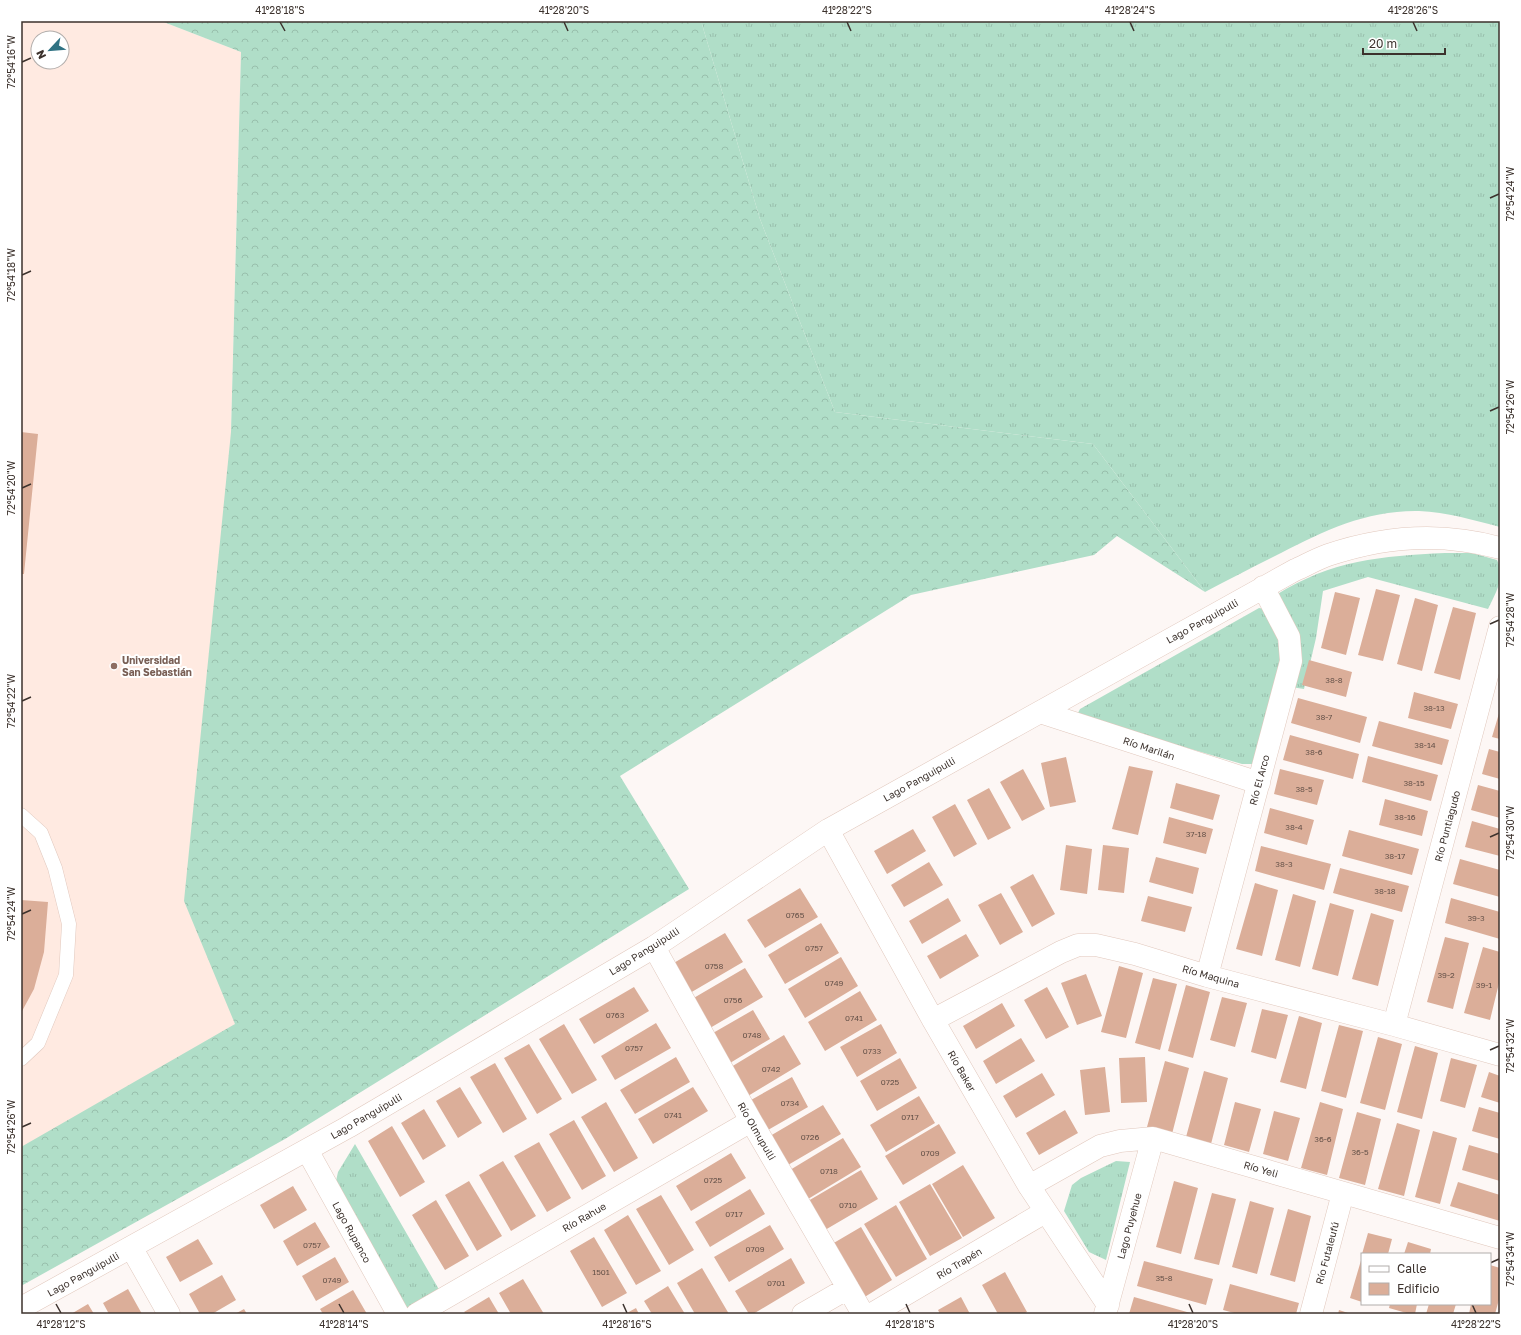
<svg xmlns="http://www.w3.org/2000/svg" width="1521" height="1335" viewBox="0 0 1521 1335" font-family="'Golos Text',sans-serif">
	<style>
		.built { fill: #ffeae1; fill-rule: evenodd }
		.grass { fill: url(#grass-tufts) }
		.forest { fill: url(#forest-crowns) }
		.building { fill: #dbae99 }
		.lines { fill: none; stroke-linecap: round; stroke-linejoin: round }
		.service-casing { stroke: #e1c8bd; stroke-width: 15 }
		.minor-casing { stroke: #e1c8bd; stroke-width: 23 }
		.service { stroke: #fff; stroke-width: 14 }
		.minor { stroke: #fff; stroke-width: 22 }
		.ticks { fill: none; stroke: #3c322d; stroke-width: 1.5 }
		.education-dot { fill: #8d6e63; stroke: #fff; stroke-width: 1.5 }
		.labels { text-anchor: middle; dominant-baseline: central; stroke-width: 4; stroke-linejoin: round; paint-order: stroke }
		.number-label { font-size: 8px; fill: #645148 }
		.street-label { font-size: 10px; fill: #3c322d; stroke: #fff }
		.education-label { font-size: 10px; font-weight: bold; fill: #785e54; stroke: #fff; text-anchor: start }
		.neatline { fill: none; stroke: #3c322d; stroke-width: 1.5 }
		.ticks-label { font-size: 10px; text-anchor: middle; fill: #3c322d }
	</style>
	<defs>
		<pattern id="grass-tufts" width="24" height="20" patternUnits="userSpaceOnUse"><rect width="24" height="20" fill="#b0dec8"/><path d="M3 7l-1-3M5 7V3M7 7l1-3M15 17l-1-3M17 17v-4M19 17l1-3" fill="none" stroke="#98bfac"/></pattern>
		<pattern id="forest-crowns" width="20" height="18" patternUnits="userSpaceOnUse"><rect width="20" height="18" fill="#b0dec8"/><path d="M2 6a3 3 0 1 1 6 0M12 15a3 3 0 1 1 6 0" fill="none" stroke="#98bfac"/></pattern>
	</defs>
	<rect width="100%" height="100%" fill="#fdf7f5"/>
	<path class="built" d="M21 21H161L241 52 231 432 235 1024 21 1286ZM38 38H62V62H38Z"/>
	<path class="grass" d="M701 21H1500V527C1473 520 1447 512 1419 511 1367 510 1326 530 1281 553 1255 566 1230 579 1205 592L1093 444 835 412 760 219Z
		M1445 553H1472L1497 560C1506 577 1495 594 1488 609L1368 577 1323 591 1316 638 1304 689 1291 687 1276 595C1332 560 1381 556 1445 553Z
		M1259 608 1265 609 1279 636 1281 660 1256 758 1252 764H1242L1081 717 1078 713 1080 709Z
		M355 1144 441 1293 415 1308 405 1309 336 1181 338 1172Z
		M1116 1161 1130 1162 1106 1260 1089 1252 1064 1211 1072 1185 1081 1178Z"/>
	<path class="forest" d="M161 21H701L760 219 835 412 1093 444 1205 592 1117 536 1094 555 911 595 620 776 689 889 285 1139 21 1286V1147L235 1024 184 901 231 432 241 52Z"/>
	<path class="building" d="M21 432 38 434 24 574H21Z
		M1376 589 1400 595 1383 661 1358 655Z
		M1335 592 1360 598 1346 655 1321 648Z
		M1415 598 1438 605 1422 671 1397 664Z
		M1453 607 1476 613 1460 680 1434 673Z
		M1309 660 1352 672 1346 697 1302 685Z
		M1414 692 1458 704 1451 729 1408 718Z
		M1298 698 1367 717 1360 743 1291 723Z
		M1500 710V739L1492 737Z
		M1379 721 1449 740 1442 765 1372 746Z
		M1290 735 1359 754 1353 779 1283 760Z
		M1489 749 1500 752V779L1482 774Z
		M1368 756 1438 775 1431 801 1362 782Z
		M1066 757 1076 802 1050 807 1041 763Z
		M1129 766 1153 771 1138 835 1112 829Z
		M1023 769 1045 809 1022 821 1000 782Z
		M1280 769 1324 780 1317 805 1274 794Z
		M1176 783 1220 795 1213 820 1170 808Z
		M1478 785 1500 791V818L1471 810Z
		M989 788 1011 828 988 840 967 800Z
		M1385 799 1428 811 1422 836 1379 825Z
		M955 804 977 844 954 857 932 817Z
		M1270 808 1314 820 1307 845 1264 833Z
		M1169 817 1213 829 1206 854 1163 843Z
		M1472 821 1500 829V856L1465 847Z
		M913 829 926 851 887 874 874 851Z
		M1349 830 1419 849 1412 875 1342 856Z
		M1066 845 1092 849 1087 894 1060 890Z
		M1103 845 1129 848 1124 893 1098 890Z
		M1261 846 1331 864 1324 890 1255 871Z
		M1156 857 1199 868 1193 894 1149 882Z
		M1460 859 1500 870V897L1453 884Z
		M929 862 943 885 904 907 891 885Z
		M1340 868 1409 886 1402 912 1333 893Z
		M1033 874 1055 914 1032 927 1010 887Z
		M1255 883 1278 890 1262 956 1236 949Z
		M800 888 818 917 765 948 747 920Z
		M1001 893 1023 932 1000 945 978 905Z
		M1293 894 1316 901 1300 967 1275 960Z
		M1148 896 1192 907 1185 932 1141 921Z
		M948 898 961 921 922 944 909 921Z
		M1451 898 1500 912V939L1445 923Z
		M21 900 48 902 44 952 34 989 21 1013Z
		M1330 903 1354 910 1338 976 1312 969Z
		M1371 913 1394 920 1378 986 1352 979Z
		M821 923 839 953 785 984 768 955Z
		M725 933 743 962 690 993 672 964Z
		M966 934 979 956 940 979 927 956Z
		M1445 937 1469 943 1453 1009 1427 1002Z
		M1483 947 1500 952V979L1490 1020 1464 1013Z
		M841 957 858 986 805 1018 788 989Z
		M1119 966 1143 973 1126 1038 1101 1032Z
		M745 968 763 997 710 1028 692 999Z
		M1086 974 1102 1016 1077 1025 1061 983Z
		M1153 978 1177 984 1160 1050 1135 1043Z
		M1186 985 1210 992 1193 1058 1168 1051Z
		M634 987 649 1011 594 1044 579 1019Z
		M1047 987 1069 1027 1046 1039 1024 1000Z
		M860 991 877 1020 825 1051 808 1022Z
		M1222 997 1247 1003 1235 1047 1210 1040Z
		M1002 1003 1015 1026 976 1049 963 1026Z
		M1262 1009 1288 1015 1276 1059 1251 1052Z
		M753 1010 770 1039 730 1063 713 1033Z
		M1299 1016 1322 1023 1306 1089 1280 1082Z
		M656 1023 671 1048 615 1080 601 1056Z
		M564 1024 597 1080 572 1094 539 1039Z
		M881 1024 897 1053 857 1077 840 1047Z
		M1339 1025 1363 1031 1346 1098 1321 1091Z
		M784 1035 801 1064 748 1096 731 1067Z
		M1378 1037 1402 1044 1385 1110 1360 1103Z
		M1021 1038 1035 1061 996 1084 983 1061Z
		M529 1044 562 1099 537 1114 504 1058Z
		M1415 1046 1438 1053 1422 1119 1397 1112Z
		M676 1057 690 1082 635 1114 620 1090Z
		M1145 1057 1147 1102 1121 1103 1119 1058Z
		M900 1058 917 1088 877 1111 860 1081Z
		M1451 1058 1477 1065 1465 1108 1440 1101Z
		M1165 1061 1189 1068 1172 1134 1147 1127Z
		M495 1063 527 1119 503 1133 470 1077Z
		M1105 1067 1110 1112 1085 1115 1080 1070Z
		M1204 1071 1228 1078 1211 1144 1186 1137Z
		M1489 1072 1500 1076V1103L1481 1097Z
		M1042 1073 1055 1095 1016 1118 1003 1096Z
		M792 1077 808 1107 768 1130 751 1100Z
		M460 1087 482 1123 458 1138 436 1101Z
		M693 1087 708 1111 653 1144 638 1119Z
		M919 1096 935 1123 886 1152 870 1125Z
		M606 1102 638 1158 614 1172 581 1117Z
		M1235 1102 1261 1109 1249 1152 1224 1145Z
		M1320 1102 1343 1109 1327 1175 1301 1168Z
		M823 1105 841 1134 788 1165 770 1136Z
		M1479 1107 1500 1113V1139L1472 1131Z
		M424 1109 446 1146 423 1160 401 1123Z
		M1065 1110 1078 1133 1039 1155 1026 1133Z
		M1274 1111 1300 1118 1288 1161 1263 1154Z
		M1357 1112 1381 1119 1365 1185 1339 1178Z
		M574 1120 606 1176 582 1190 549 1134Z
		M1397 1123 1420 1130 1404 1196 1378 1189Z
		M939 1124 956 1153 903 1185 885 1156Z
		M392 1126 425 1182 400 1197 368 1141Z
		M1433 1131 1457 1138 1440 1204 1415 1197Z
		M843 1138 861 1167 808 1199 790 1170Z
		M539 1142 571 1198 547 1212 514 1156Z
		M1469 1145 1500 1154V1181L1462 1170Z
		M731 1153 746 1178 691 1211 676 1186Z
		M503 1161 536 1216 511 1231 479 1175Z
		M963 1165 995 1218 963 1237 932 1184Z
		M861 1170 878 1199 825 1230 808 1201Z
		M469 1181 502 1236 477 1251 445 1195Z
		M1174 1181 1198 1188 1181 1254 1156 1247Z
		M1458 1182 1500 1195V1221L1450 1206Z
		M930 1184 962 1238 930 1256 899 1202Z
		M293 1186 307 1210 274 1229 260 1205Z
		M750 1189 765 1214 710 1247 695 1222Z
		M1212 1193 1236 1199 1219 1265 1194 1259Z
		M661 1195 694 1250 669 1265 636 1209Z
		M436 1200 469 1256 445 1270 412 1215Z
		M1250 1201 1274 1208 1257 1274 1232 1267Z
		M896 1205 927 1259 896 1277 864 1224Z
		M1288 1209 1311 1216 1295 1282 1270 1275Z
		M628 1215 661 1271 636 1285 604 1230Z
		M315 1222 330 1247 297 1266 283 1241Z
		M770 1225 784 1249 729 1282 714 1257Z
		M861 1227 892 1280 863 1298 832 1244Z
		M1368 1233 1392 1239 1388 1254H1362Z
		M594 1237 627 1293 602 1307 570 1251Z
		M198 1239 213 1264 180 1282 166 1257Z
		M1408 1242 1431 1249 1430 1254H1404Z
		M335 1257 349 1282 316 1301 302 1276Z
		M1362 1257V1302L1350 1298Z
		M791 1258 805 1283 753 1314H749L735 1291Z
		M1144 1261 1213 1279 1206 1305 1137 1286Z
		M1490 1265 1500 1268V1296L1495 1314H1469L1471 1304H1490Z
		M702 1268 729 1314H695L677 1283Z
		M1005 1272 1027 1312 1023 1314H998L982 1285Z
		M222 1275 236 1300 212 1314H200L189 1294Z
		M523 1279 544 1314H511L499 1293Z
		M1230 1284 1299 1303 1296 1314H1238L1223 1310Z
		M668 1286 685 1314H652L644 1301Z
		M128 1289 142 1314H109L103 1303Z
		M353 1290 367 1314H323L320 1309Z
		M489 1297 499 1314H466L464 1312Z
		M961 1297 970 1314H940L938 1310Z
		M1134 1297 1194 1314H1129Z
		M88 1304 94 1314H71Z
		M1390 1304H1417L1415 1314H1410L1389 1308Z
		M1429 1304H1456L1453 1314H1426Z
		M636 1308 639 1314H625Z
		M244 1309 247 1314H235Z
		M1339 1310 1351 1314H1338Z"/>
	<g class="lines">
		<g class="service-casing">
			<path id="service" d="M21 815 41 833 55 868 69 924 66 975 38 1043 21 1059"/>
		</g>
		<g class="minor-casing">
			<path id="minor" d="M1040 712 1259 783
				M828 830 933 1020 1029 1186 1108 1305
				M654 947 751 1121 863 1314
				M1207 976 1291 661 1289 637 1263 587
				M933 1020 1061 952 1078 945H1096L1135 954 1207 976 1394 1025 1500 1055
				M1394 1025 1500 627
				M307 1150 398 1314
				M1029 1186 1100 1146 1120 1141 1153 1138 1500 1238
				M131 1247 169 1314
				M21 1308 348 1127 654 947 828 830 1295 570C1306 565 1317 559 1328 555 1384 536 1443 532 1500 548
				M417 1314 751 1121
				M803 1314 848 1288
				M872 1314 1045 1212
				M1105 1314 1153 1138
				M1311 1314 1343 1193"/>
		</g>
		<use href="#service" class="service"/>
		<use href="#minor" class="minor"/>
	</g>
	<path class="ticks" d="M280 22 285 31M564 22 568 31M847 22 851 31M1130 22 1134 31M1413 22 1417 31M22 62 31 58M1490 198 1499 194M22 275 31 271M1490 411 1499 407M22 488 31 484M1490 624 1499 620M22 701 31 697M1490 837 1499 833M22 914 31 910M1490 1050 1499 1046M22 1127 31 1123M1490 1263 1499 1259M56 1304 61 1313M339 1304 344 1313M623 1304 627 1313M906 1304 910 1313M1189 1304 1193 1313M1472 1304 1476 1313"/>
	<circle class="education-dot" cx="114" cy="666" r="4"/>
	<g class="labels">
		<g class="number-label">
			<text x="1334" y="680">38-8</text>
			<text x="1434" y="708">38-13</text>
			<text x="1324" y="717">38-7</text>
			<text x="1425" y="745">38-14</text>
			<text x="1314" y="752">38-6</text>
			<text x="1414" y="783">38-15</text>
			<text x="1304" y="789">38-5</text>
			<text x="1405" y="817">38-16</text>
			<text x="1294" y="827">38-4</text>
			<text x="1196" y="834">37-18</text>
			<text x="1395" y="856">38-17</text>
			<text x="1284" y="864">38-3</text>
			<text x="1385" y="891">38-18</text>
			<text x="795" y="915">0765</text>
			<text x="1476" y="918">39-3</text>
			<text x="814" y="948">0757</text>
			<text x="714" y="966">0758</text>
			<text x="1446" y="975">39-2</text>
			<text x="834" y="983">0749</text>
			<text x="1484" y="985">39-1</text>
			<text x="733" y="1000">0756</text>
			<text x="615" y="1015">0763</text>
			<text x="854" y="1018">0741</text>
			<text x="752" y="1035">0748</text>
			<text x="634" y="1048">0757</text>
			<text x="872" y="1051">0733</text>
			<text x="771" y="1069">0742</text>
			<text x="890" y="1082">0725</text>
			<text x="790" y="1103">0734</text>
			<text x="673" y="1115">0741</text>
			<text x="910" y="1117">0717</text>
			<text x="810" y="1137">0726</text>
			<text x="1323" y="1139">36-6</text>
			<text x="1360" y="1152">36-5</text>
			<text x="930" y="1153">0709</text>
			<text x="829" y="1171">0718</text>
			<text x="713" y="1180">0725</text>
			<text x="848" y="1205">0710</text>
			<text x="734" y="1214">0717</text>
			<text x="312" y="1245">0757</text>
			<text x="755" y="1249">0709</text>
			<text x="601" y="1272">1501</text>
			<text x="1164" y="1278">35-8</text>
			<text x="332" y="1280">0749</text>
			<text x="776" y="1283">0701</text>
		</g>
		<g class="street-label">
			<text transform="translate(1202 621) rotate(-29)">Lago Panguipulli</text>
			<text transform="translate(1149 748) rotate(18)">Río Marilán</text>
			<text transform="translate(919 779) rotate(-29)">Lago Panguipulli</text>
			<text transform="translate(1259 780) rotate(-75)">Río El Arco</text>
			<text transform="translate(1447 826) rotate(-75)">Río Puntiagudo</text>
			<text transform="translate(644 951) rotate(-32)">Lago Panguipulli</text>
			<text transform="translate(1211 976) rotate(16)">Río Maquina</text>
			<text transform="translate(962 1071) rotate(60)">Río Baker</text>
			<text transform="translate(366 1116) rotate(-30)">Lago Panguipulli</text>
			<text transform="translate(757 1131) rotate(60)">Río Olmupulli</text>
			<text transform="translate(1261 1169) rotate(16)">Río Yeli</text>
			<text transform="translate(584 1217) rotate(-30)">Río Rahue</text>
			<text transform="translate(1129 1226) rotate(-75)">Lago Puyehue</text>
			<text transform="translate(352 1232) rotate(61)">Lago Rupanco</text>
			<text transform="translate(1327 1253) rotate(-75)">Río Futaleufú</text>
			<text transform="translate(959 1263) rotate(-31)">Río Trapén</text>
			<text transform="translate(83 1274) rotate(-29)">Lago Panguipulli</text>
		</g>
		<g class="education-label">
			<text x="122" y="660">Universidad<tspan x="122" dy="12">San Sebastián</tspan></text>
		</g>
	</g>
	<rect width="1521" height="1335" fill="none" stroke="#ffffff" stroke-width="44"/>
	<rect x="1361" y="1253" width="130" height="52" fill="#ffffff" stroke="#b1adab"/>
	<rect x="1369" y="1266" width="20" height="6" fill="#ffffff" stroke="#b1adab"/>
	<text x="1397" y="1273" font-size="12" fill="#3c322d">Calle</text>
	<rect x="1369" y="1283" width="20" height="12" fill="#dbae99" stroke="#b1adab"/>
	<text x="1397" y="1293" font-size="12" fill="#3c322d">Edificio</text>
	<g transform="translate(50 50) rotate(244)"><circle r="19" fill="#ffffff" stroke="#b1adab"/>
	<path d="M0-3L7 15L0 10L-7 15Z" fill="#2f7283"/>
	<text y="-6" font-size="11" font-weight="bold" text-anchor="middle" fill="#3c322d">N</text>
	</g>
	<path d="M1363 48v6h82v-6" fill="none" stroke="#3c322d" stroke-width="2"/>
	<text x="1369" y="48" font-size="12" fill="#3c322d" stroke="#ffffff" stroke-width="3" paint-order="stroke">20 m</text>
	<rect x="22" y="22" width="1477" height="1291" class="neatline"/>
	<g class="ticks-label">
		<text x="280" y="14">41°28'18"S</text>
		<text x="564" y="14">41°28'20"S</text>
		<text x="847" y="14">41°28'22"S</text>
		<text x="1130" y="14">41°28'24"S</text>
		<text x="1413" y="14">41°28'26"S</text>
		<text transform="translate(11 62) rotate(-90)" y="4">72°54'16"W</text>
		<text transform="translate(1510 194) rotate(-90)" y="4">72°54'24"W</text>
		<text transform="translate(11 275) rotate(-90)" y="4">72°54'18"W</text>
		<text transform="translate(1510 407) rotate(-90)" y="4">72°54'26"W</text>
		<text transform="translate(11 488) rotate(-90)" y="4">72°54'20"W</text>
		<text transform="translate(1510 620) rotate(-90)" y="4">72°54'28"W</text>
		<text transform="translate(11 701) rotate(-90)" y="4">72°54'22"W</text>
		<text transform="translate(1510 833) rotate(-90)" y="4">72°54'30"W</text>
		<text transform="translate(11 914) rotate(-90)" y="4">72°54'24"W</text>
		<text transform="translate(1510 1046) rotate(-90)" y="4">72°54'32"W</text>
		<text transform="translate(11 1127) rotate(-90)" y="4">72°54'26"W</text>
		<text transform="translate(1510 1259) rotate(-90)" y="4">72°54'34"W</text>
		<text x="61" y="1328">41°28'12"S</text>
		<text x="344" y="1328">41°28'14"S</text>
		<text x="627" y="1328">41°28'16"S</text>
		<text x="910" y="1328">41°28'18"S</text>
		<text x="1193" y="1328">41°28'20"S</text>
		<text x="1476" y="1328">41°28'22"S</text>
	</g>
</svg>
